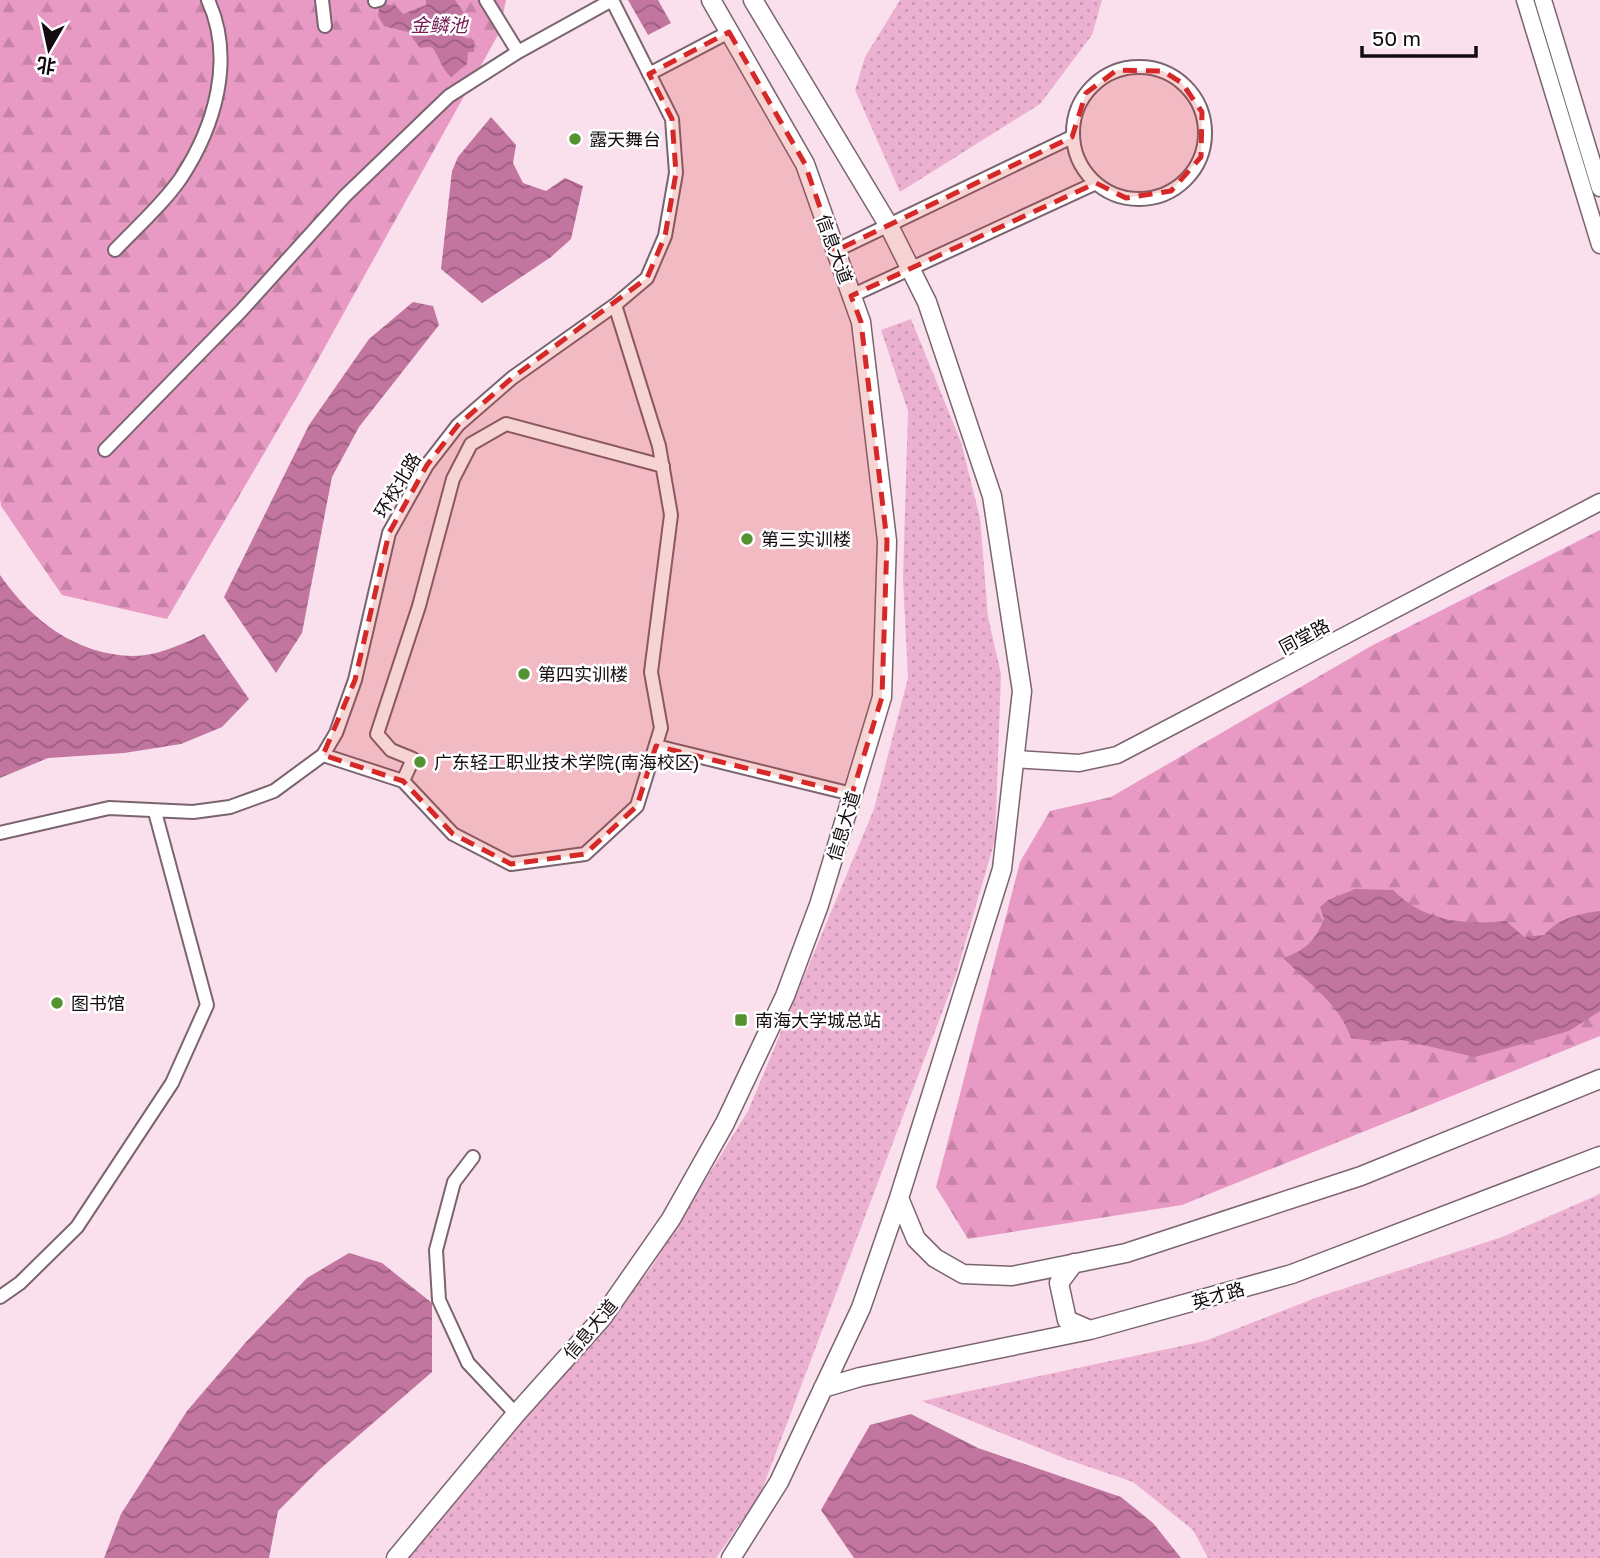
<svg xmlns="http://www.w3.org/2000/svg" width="1600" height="1558" viewBox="0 0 1600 1558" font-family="'Golos Text','Noto Sans SC',sans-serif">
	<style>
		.grass { fill: url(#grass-dots) }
		.forest { fill: url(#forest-firs) }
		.water { fill: url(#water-waves) }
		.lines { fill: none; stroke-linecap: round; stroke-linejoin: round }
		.minor-casing { stroke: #7a646f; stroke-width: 16 }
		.tertiary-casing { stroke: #7a646f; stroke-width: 19 }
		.secondary-casing { stroke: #7a646f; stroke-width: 21 }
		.minor { stroke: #fff; stroke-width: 12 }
		.tertiary { stroke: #fff; stroke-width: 16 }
		.secondary { stroke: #fff; stroke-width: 18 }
		.marked { fill: #d62828; fill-opacity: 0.2; stroke: #d62828; stroke-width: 5; stroke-dasharray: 14 9; stroke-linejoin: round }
		.poi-dot { fill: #559232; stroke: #fff; stroke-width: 2.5 }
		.labels { text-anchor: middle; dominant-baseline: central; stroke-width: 5; stroke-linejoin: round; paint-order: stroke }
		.poi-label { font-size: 18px; fill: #130b10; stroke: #fff; text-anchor: start }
		.street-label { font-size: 18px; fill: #130b10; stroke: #fff }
		.water-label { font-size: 19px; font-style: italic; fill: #751a54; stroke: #fff }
	</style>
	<defs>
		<pattern id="grass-dots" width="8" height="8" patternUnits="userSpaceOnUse" patternTransform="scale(1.75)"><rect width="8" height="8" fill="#ecb1d0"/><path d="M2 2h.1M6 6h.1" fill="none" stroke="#ca97b2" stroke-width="1.8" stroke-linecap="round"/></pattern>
		<pattern id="forest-firs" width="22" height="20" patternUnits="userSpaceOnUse" patternTransform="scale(1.75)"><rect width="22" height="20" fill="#e899c4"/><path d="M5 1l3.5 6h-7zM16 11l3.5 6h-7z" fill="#c682a7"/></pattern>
		<pattern id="water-waves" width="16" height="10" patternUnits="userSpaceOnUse" patternTransform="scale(1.75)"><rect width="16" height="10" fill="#c1759f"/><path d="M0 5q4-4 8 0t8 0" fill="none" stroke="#9c5e80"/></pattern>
	</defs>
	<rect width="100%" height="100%" fill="#f9e0ec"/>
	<path class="grass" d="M900 0H1102L1092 35 1040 104 900 192 855 90 865 57Z
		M911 319 961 442 980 518 988 617 1001 674 995 840 955 978 760 1495 716 1558H409L651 1268 748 1111 874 809 908 678 903 578 908 411 881 330Z
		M1600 1194V1558H1208L1193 1530 1133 1482 1066 1459 922 1401 1205 1341 1318 1297 1502 1237Z"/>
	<path class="forest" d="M0 0H506L499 33 300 392 167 619 62 595 1 506 0 499Z
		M1600 530V1036L1182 1205 968 1239 936 1187 1020 862 1050 811 1111 797 1373 645Z"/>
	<path class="water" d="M426 0H455L464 13 460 36 474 40V52H468L467 64 451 77C440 67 440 57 431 46L420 48 408 32 384 26 378 16 379 9 384 4 396 6 403 14 426 5Z
		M628 0H658L671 23 648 35Z
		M491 117 516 145 513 163 523 183 546 191 565 178 583 186 571 239 551 257 482 303 441 269 452 171 458 157Z
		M413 302 433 306 439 325 359 427 332 477 302 633 276 673 224 597 309 425 369 339Z
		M0 575C31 620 76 655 133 656 157 656 183 644 204 634L249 699 222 727 181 744 124 753 48 758 0 778Z
		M1355 889 1393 890C1425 922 1464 925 1506 921L1524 937 1544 935C1559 918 1578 914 1600 911V1011L1569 1031 1475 1057 1402 1040 1379 1042 1351 1038C1338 1002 1310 985 1283 958 1305 951 1316 940 1324 919L1320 907 1328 900Z
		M349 1253 382 1263 432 1303V1372L320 1469 278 1511 269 1558H104L121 1514 187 1411 246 1342 307 1278Z
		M911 1414 978 1448 1121 1497 1153 1523 1181 1558H854L821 1510 870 1425Z"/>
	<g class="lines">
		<g class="minor-casing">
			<path id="minor" d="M322 0 325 26
				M486 0 518 52
				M375 1 379 0
				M1073 133a66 66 0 1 1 132 0a66 66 0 1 1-132 0Z
				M649 74 729 32
				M115 250C137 227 163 204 181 178 215 126 235 59 208 0
				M835 251 1072 137
				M851 296 1096 183
				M105 450 241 311 345 196 449 96 518 52 612 0
				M656 746 852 794
				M323 755 403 781 453 834 511 864 585 854 637 806 661 728 651 672 671 515 659 446 615 305
				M403 781 413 759 391 750 377 734 419 606 453 479 471 444 506 424 663 466
				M0 833 109 808 193 812 230 807 274 791 323 755 336 733 355 680 389 533 427 465 458 425 512 378 615 305 647 278 665 236 676 173 672 119 612 0
				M473 1157 454 1182 436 1250 439 1300 468 1363 516 1414
				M0 1297 20 1283 77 1227 172 1083 207 1005 155 812"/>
		</g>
		<g class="tertiary-casing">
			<path id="tertiary" d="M1525 0 1600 245
				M1543 0 1600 188
				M1014 759 1079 763 1117 755 1600 502"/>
		</g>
		<g class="secondary-casing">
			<path id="secondary" d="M899 1198 916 1239 935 1258 963 1274 1012 1276 1126 1253 1361 1176 1600 1079
				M1074 1263 1059 1283 1067 1320 1090 1330
				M823 1388 860 1377 1090 1330 1292 1274 1600 1156
				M396 1558 516 1414 602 1318 671 1219 725 1123 785 996 819 905 882 697 887 541 861 322 805 164 711 0
				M731 1558 779 1482 861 1308 899 1198 1002 869 1022 691 992 496 927 302 889 226 753 0"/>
		</g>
		<use href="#minor" class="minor"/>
		<use href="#tertiary" class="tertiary"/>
		<use href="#secondary" class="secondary"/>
	</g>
	<path class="marked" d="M729 32 805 164 835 251 1072 137 1086 93 1117 70 1163 71 1182 83 1202 112 1201 157 1171 191 1126 198 1096 183 851 296 861 322 887 541 882 697 852 794 656 746 637 806 585 854 511 864 453 834 403 781 323 755 355 680 389 533 427 465 458 425 512 378 647 278 665 236 676 173 672 119 649 74Z"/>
	<g class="poi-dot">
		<circle cx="575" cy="139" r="7"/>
		<circle cx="747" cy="539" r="7"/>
		<circle cx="524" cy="674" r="7"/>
		<circle cx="420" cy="762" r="7"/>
		<circle cx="57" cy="1003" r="7"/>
		<rect x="734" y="1013" width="14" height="14" rx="3.5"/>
	</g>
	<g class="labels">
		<g class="poi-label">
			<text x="589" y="139">露天舞台</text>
			<text x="761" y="539">第三实训楼</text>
			<text x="538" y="674">第四实训楼</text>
			<text x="434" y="762">广东轻工职业技术学院(南海校区)</text>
			<text x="71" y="1003">图书馆</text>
			<text x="755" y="1020">南海大学城总站</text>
		</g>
		<g class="street-label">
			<text transform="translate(835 249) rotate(70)">信息大道</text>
			<text transform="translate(397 485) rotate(-59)">环校北路</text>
			<text transform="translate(1304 636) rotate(-28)">同堂路</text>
			<text transform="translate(843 826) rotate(-73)">信息大道</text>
			<text transform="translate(1218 1295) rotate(-16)">英才路</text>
			<text transform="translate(590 1329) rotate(-50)">信息大道</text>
		</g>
		<g class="water-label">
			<text x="439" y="24">金鳞池</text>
		</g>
	</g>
	<g transform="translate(49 49) rotate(189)" stroke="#ffffff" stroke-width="5" paint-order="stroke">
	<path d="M0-5L12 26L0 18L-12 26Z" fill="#130b10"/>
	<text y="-10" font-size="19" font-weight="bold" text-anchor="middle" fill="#130b10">北</text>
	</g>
	<path d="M1362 46v10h114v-10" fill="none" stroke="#130b10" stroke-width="3.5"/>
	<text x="1372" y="46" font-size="21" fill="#130b10" stroke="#ffffff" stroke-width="5" paint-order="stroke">50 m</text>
</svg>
